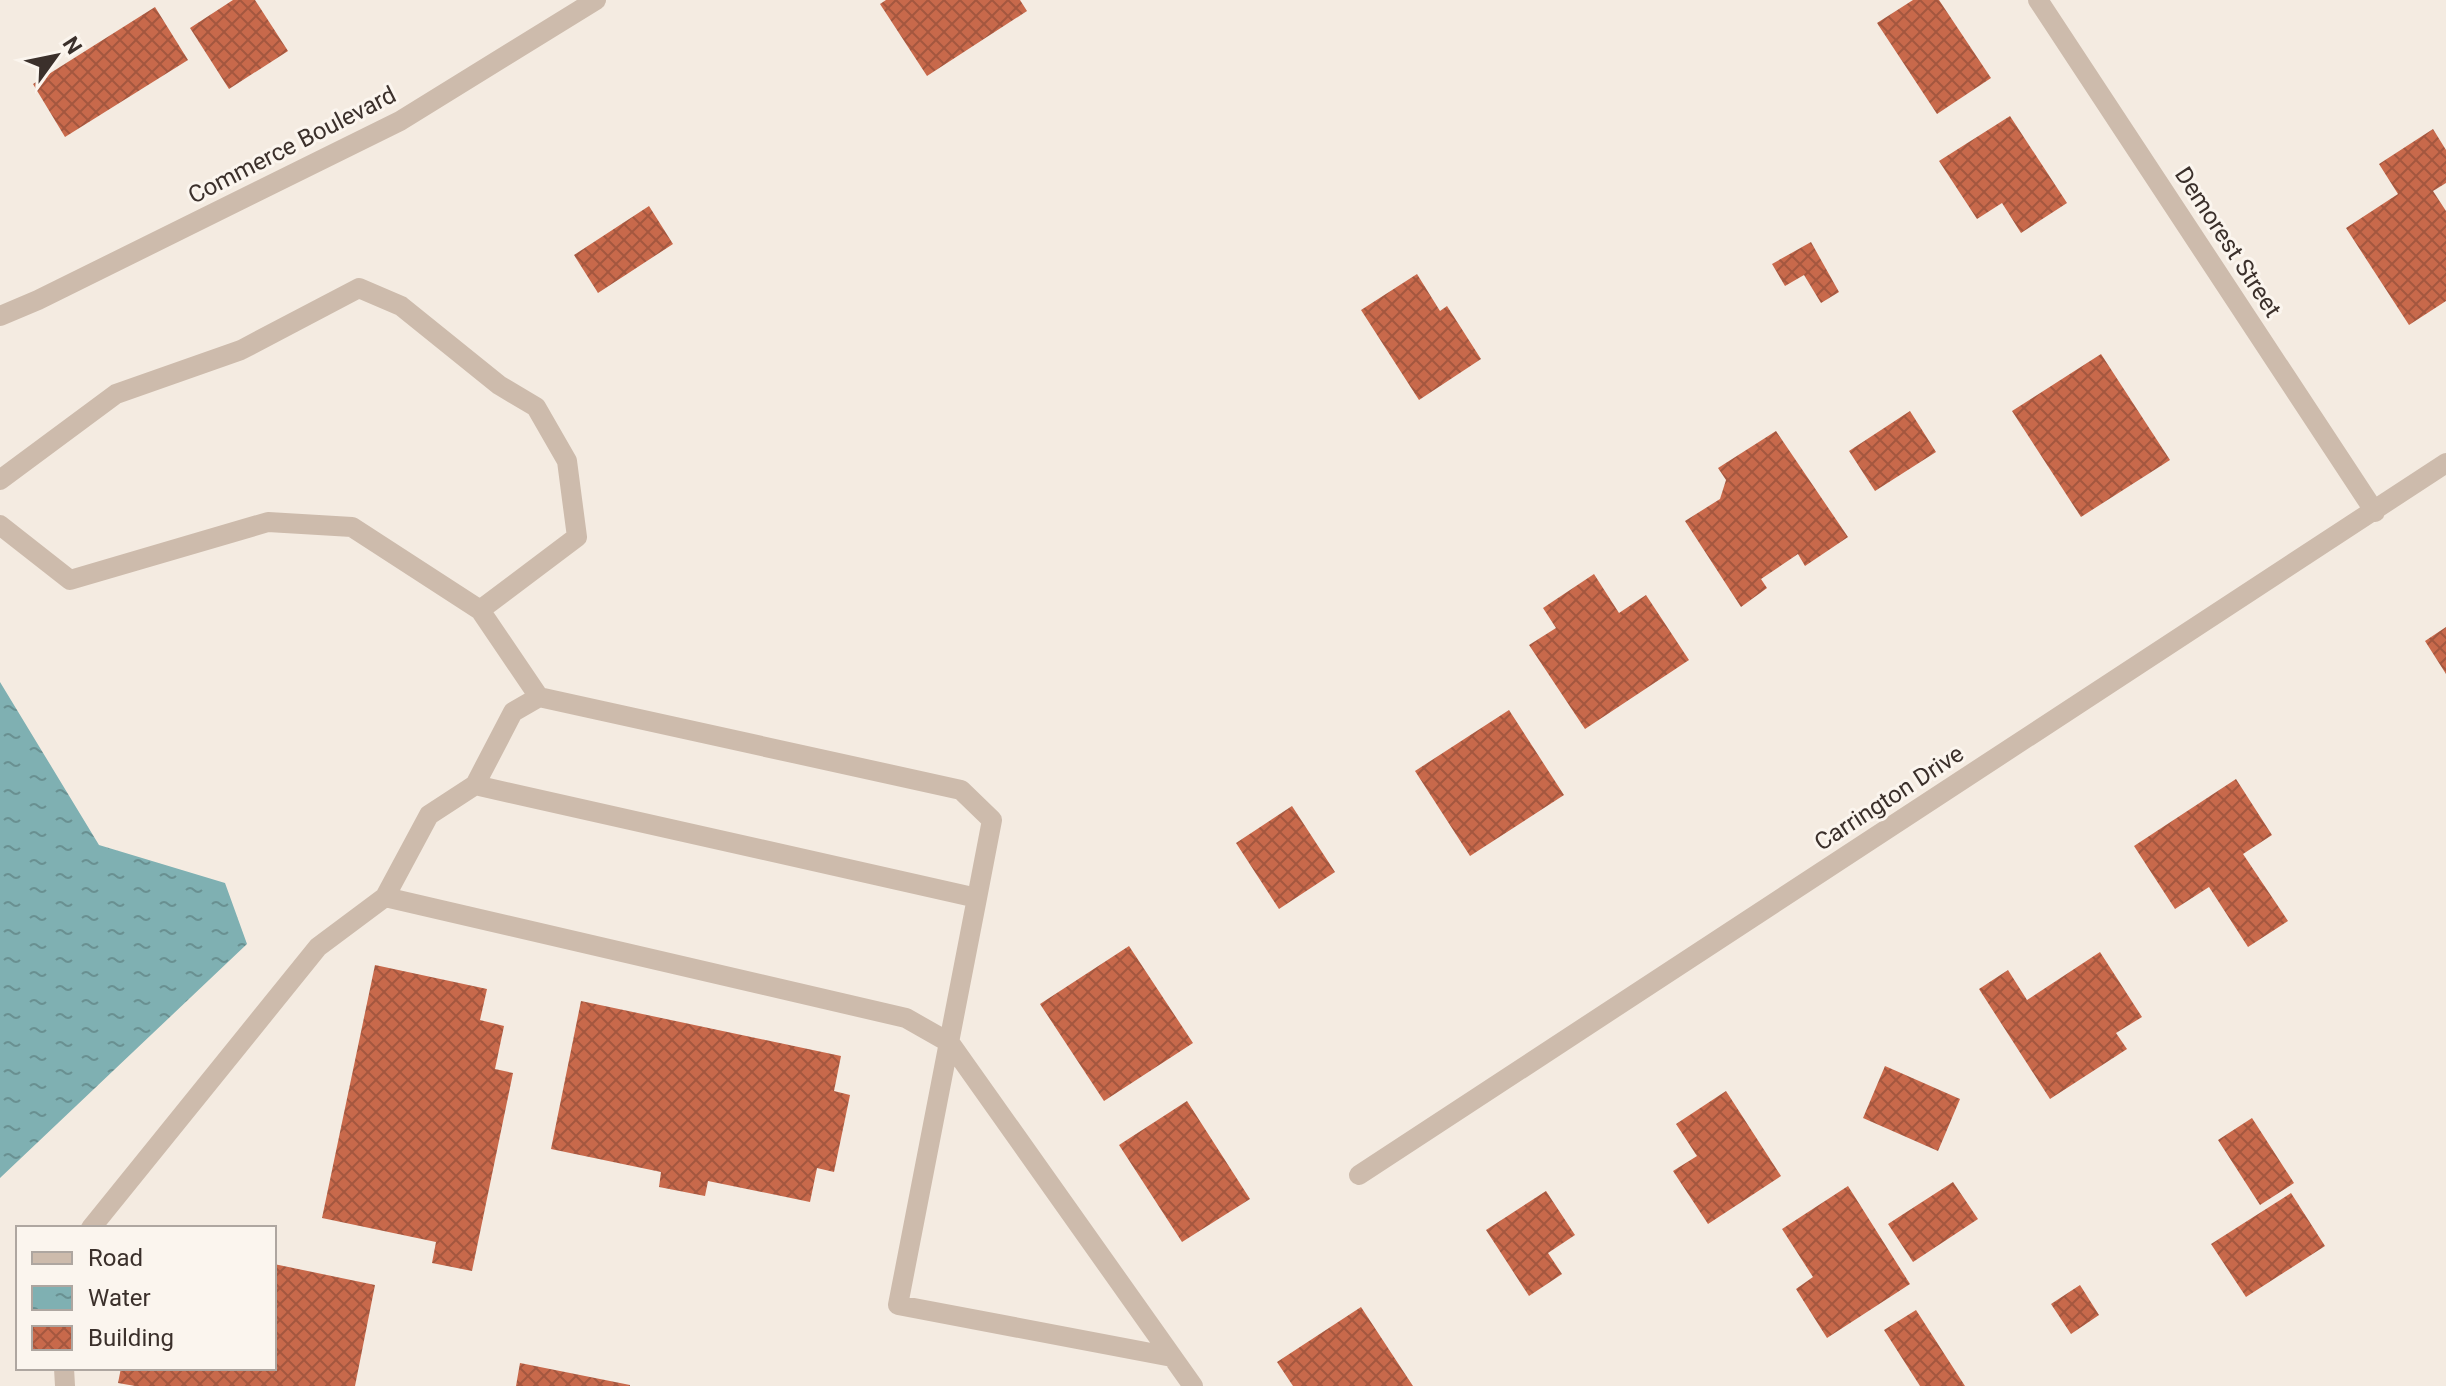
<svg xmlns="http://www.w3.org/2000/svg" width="2446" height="1386" viewBox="0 0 2446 1386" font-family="Roboto,sans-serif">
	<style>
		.water { fill: url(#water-ripples) }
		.building { fill: url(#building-cross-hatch) }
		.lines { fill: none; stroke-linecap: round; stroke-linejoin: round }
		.minor { stroke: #cdbbac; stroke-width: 20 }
		.labels { text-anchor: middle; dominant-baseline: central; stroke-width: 6; stroke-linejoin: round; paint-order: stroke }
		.street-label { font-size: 24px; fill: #3b302b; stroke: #fbf5ee }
	</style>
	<defs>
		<pattern id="water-ripples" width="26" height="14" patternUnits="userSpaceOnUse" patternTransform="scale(2)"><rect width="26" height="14" fill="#7fb0b2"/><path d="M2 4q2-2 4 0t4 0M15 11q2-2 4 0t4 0" fill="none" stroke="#699091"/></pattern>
		<pattern id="building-cross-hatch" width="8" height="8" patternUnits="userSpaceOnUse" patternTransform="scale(2)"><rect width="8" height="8" fill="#c8694b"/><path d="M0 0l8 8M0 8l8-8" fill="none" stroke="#a4573f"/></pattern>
	</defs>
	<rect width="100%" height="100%" fill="#f4ebe1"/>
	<path class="water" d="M0 682 99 845 225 883 247 944 0 1178Z"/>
	<path class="building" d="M233 0H255L288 51 229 89 190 28Z
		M886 0H1020L1027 11 927 76 880 4Z
		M1913 0H1939L1991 78 1937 114 1877 23Z
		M155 7 188 60 65 137 33 84Z
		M2010 116 2067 203 2021 233 2002 203 1977 219 1939 161Z
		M2433 129 2446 150V183L2433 191 2446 211V301L2409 325 2346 228 2398 194 2379 164Z
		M649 206 673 244 598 293 574 255Z
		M1811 242 1839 292 1821 303 1804 275 1785 286 1772 264Z
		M1417 274 1440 311 1447 306 1481 359 1419 400 1361 310Z
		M2101 354 2170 460 2081 517 2012 411Z
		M1910 411 1936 452 1875 491 1849 451Z
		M1776 431 1848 537 1805 566 1798 554 1761 579 1767 588 1741 607 1685 521 1720 499 1726 480 1718 468Z
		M1594 574 1619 613 1646 595 1689 660 1585 729 1529 645 1556 628 1543 608Z
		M2446 627V674L2425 641Z
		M1509 710 1564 795 1470 856 1415 771Z
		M2236 779 2272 835 2243 854 2288 921 2248 947 2209 887 2175 909 2134 846Z
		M1292 806 1335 872 1279 909 1236 843Z
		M1129 946 1193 1043 1104 1101 1040 1004Z
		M2100 952 2142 1017 2116 1033 2127 1049 2050 1099 1979 989 2008 970 2027 1000Z
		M375 965 487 989 480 1020 504 1026 495 1069 513 1073 472 1271 432 1263 436 1242 322 1218Z
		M581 1001 841 1056 834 1091 850 1095 834 1172 817 1168 810 1202 708 1181 705 1196 659 1187 661 1172 551 1149Z
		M1885 1066 1960 1099 1938 1151 1863 1118Z
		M1726 1091 1781 1176 1708 1224 1673 1171 1697 1156 1676 1124Z
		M1187 1101 1250 1199 1182 1242 1119 1145Z
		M2252 1118 2294 1183 2260 1205 2218 1140Z
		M1953 1182 1978 1219 1913 1262 1888 1224Z
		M1848 1186 1910 1284 1827 1338 1796 1289 1813 1277 1782 1229Z
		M1546 1191 1575 1235 1548 1253 1562 1274 1529 1296 1486 1230Z
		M2291 1193 2325 1246 2246 1297 2211 1244Z
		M274 1264 375 1285 355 1386H135L118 1383 121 1368H274Z
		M2080 1285 2099 1315 2071 1334 2051 1304Z
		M1361 1307 1413 1386H1293L1277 1362Z
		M1916 1310 1965 1386H1920L1884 1330Z
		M520 1363 630 1385V1386H516Z"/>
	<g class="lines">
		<path class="minor" d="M2038 0 2375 512
			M0 316 38 300 400 121 596 0
			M0 480 116 394 241 350 359 288 401 306 499 385 536 407 567 461 577 537 480 610 539 697
			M0 525 70 580 268 522 352 527 480 610
			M475 785 513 712 539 697 961 790 992 820 977 898
			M385 897 429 815 475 785 977 898 898 1305 1172 1357
			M1359 1175 2446 463
			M91 1228 318 947 385 897 906 1018 950 1043 1193 1386
			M64 1368 65 1386"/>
	</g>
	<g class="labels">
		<g class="street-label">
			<text transform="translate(292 145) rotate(-27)">Commerce Boulevard</text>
			<text transform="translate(2228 242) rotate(57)">Demorest Street</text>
			<text transform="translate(1889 798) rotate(-33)">Carrington Drive</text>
		</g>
	</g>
	<rect x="16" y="1226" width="260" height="144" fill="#fbf5ee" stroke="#aea6a0" stroke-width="2"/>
	<rect x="32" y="1252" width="40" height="12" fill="#cdbbac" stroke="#aea6a0" stroke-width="2"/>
	<text x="88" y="1266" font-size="24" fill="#3b302b">Road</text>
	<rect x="32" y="1286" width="40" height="24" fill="url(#water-ripples)" stroke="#aea6a0" stroke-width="2"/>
	<text x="88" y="1306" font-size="24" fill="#3b302b">Water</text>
	<rect x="32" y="1326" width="40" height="24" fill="url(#building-cross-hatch)" stroke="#aea6a0" stroke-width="2"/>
	<text x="88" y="1346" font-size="24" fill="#3b302b">Building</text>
	<g transform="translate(56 56) rotate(57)" stroke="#fbf5ee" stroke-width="6" paint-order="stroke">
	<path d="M0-6L14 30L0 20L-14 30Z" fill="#3b302b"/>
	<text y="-12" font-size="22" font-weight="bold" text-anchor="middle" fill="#3b302b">N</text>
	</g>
</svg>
